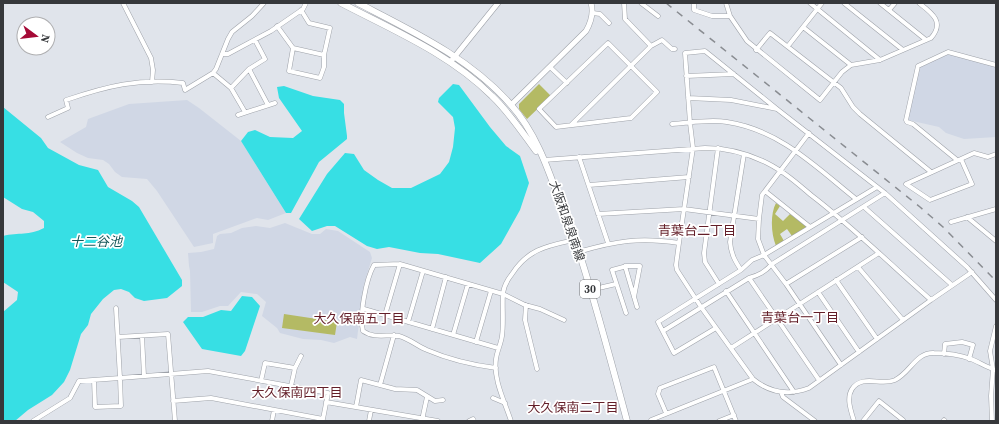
<svg xmlns="http://www.w3.org/2000/svg" width="999" height="424" viewBox="0 0 999 424" font-family="'Source Serif 4','Noto Sans JP',serif">
	<style>
		.built { fill: #d0d7e5 }
		.green { fill: #b4ba64 }
		.water { fill: #37dfe4 }
		.lines { fill: none; stroke-linecap: round; stroke-linejoin: round }
		.minor-casing { stroke: #9ea2a9; stroke-width: 5 }
		.tertiary-casing { stroke: #9ea2a9; stroke-width: 6 }
		.primary-casing { stroke: #9ea2a9; stroke-width: 7 }
		.minor { stroke: #fff; stroke-width: 4 }
		.tertiary { stroke: #fff; stroke-width: 5 }
		.primary { stroke: #fff; stroke-width: 6 }
		.rail { stroke: #898c91; stroke-width: 1.5; stroke-dasharray: 7 7; stroke-linecap: butt }
		.labels { text-anchor: middle; dominant-baseline: central; stroke-width: 3.5; stroke-linejoin: round; paint-order: stroke }
		.shield { fill: #fff; stroke: #727476; stroke-width: 1 }
		.shield-label { font-size: 11px; font-weight: bold; fill: #36383b }
		.street-label { font-size: 12px; fill: #36383b; stroke: #fff }
		.neighbourhood-label { font-size: 13px; fill: #631e28; stroke: #fff }
		.water-label { font-size: 13px; font-style: italic; fill: #15585a; stroke: #fff }
	</style>
	<rect width="100%" height="100%" fill="#e0e4eb"/>
	<path class="built" d="M948 54 996 67V137L964 139 946 133 939 127 908 120 919 68Z
		M187 100 199 108 241 141 286 213 268 220 257 218 213 234V243L194 247 157 191 147 179 122 177 115 172 109 164 103 160 88 158 77 153 60 142 86 127 88 119 129 104Z
		M285 223 312 234H320L326 229 338 231 370 252 372 258 364 284 357 339 350 337 334 343 321 340 303 339 280 333 277 328 262 316 266 302 257 294 241 292 228 306H220L202 312H191L190 271 189 266 188 253 201 252 214 249 217 236 220 234 231 233 242 228 256 226 270 228Z"/>
	<path class="green" d="M539 84 551 96 527 119 519 109V104Z
		M776 203 780 206 775 214 783 221 790 214 806 226V228L792 236 787 229 780 234 784 241 776 246C771 234 770 214 776 203Z
		M284 314 337 322 335 335 282 328Z"/>
	<path class="water" d="M453 84 459 85 490 127 506 146 520 156 529 183 520 210 501 244 480 263 438 254 420 253 389 247 377 249 367 246 335 226H327L312 231 299 219 327 174 345 153 354 154 364 170 378 180 392 188H411L440 174 449 162 453 147 455 128 453 117 438 102 439 98Z
		M284 86 313 96 340 100 344 104V113L347 136V139L319 162 291 213H286L241 141 248 132 255 130 270 137 293 138 302 131 279 98 277 87Z
		M3 107 41 138 48 148 79 165 98 170 108 187 132 201 139 207 182 280V286L167 298 144 301 135 298 129 292 121 289 114 290 103 299 91 314 88 325 81 334 70 370 64 382 52 395 28 410 15 421H3V312L17 300 18 292 3 282V236C19 232 29 236 44 228V221L33 212 22 209 3 197Z
		M242 296 252 297 260 306 245 351 241 356 202 349 183 322 188 317H203L221 310 231 311Z"/>
	<g class="lines">
		<g class="minor-casing">
			<path id="minor" d="M123 3 151 58 153 70 152 82
				M641 3 658 16
				M694 3V10L712 16H730
				M726 3 730 16 747 41 820 100 842 72 851 65 880 60 931 38C945 22 932 13 919 3
				M810 3 880 60
				M844 3 903 50
				M880 3 926 40
				M889 10 895 3
				M593 13 600 14 609 23
				M277 26 293 48 289 71 320 78 324 67V55
				M803 27 851 65
				M608 43 657 92 631 118 556 127 539 109Z
				M651 46 662 40 672 49H675
				M788 46 822 3
				M293 48 324 55 330 28 309 23 301 10
				M756 50 770 33 841 88 853 107 860 114 931 172
				M222 54H228L271 31 303 9 306 3
				M550 67 567 83
				M249 69 268 105
				M213 73 231 88 245 112
				M686 76 734 74
				M231 88 249 69 265 59 255 40
				M688 98 731 100 777 109 885 193 967 267 996 300
				M777 109 705 51 685 53 690 123 693 148 679 243 676 265 677 270 701 307 753 379C770 393 788 396 809 388L931 300 972 272
				M238 115 275 103
				M48 117 68 108 66 100C107 86 139 78 183 83L185 90 213 73 216 69 228 39 232 32 252 16 264 3
				M672 124C690 123 709 119 727 122 780 130 816 167 856 199
				M571 125 651 46 625 19 624 3
				M809 133 762 195 759 219 758 239 764 255 786 284 841 365
				M718 148 704 253 705 262 719 284
				M579 157 608 243
				M961 159 972 184 930 200 906 184 974 153 988 157 996 154
				M544 160 705 148C726 148 747 153 767 163 783 171 797 183 811 195 853 227 891 265 931 300
				M957 160 913 124 907 122 906 120 918 66 948 52 996 65
				M589 185 689 177
				M765 191 810 227
				M864 207 952 285
				M598 214 684 209 759 219
				M967 217 996 241
				M951 222 996 209
				M578 252C616 241 639 237 679 243
				M625 266 637 307
				M858 267 903 320
				M741 270C735 261 731 254 730 242L744 154
				M749 278 819 380
				M836 280 877 339
				M786 284 862 237
				M590 290 616 284
				M726 291 794 392
				M818 292 859 352
				M526 305 525 320 537 369
				M116 308 120 378 208 371 328 393 323 419 211 398 173 401
				M364 309 498 348
				M626 313 612 270 627 266H640L634 297
				M385 315 400 264
				M408 322 423 271
				M716 328 674 353 658 322 741 270 752 260 764 255 877 187
				M432 329 446 277
				M663 331 749 278C759 275 765 272 772 264L885 193
				M453 335 468 284
				M142 336 144 376
				M118 337 168 334 175 421
				M476 342 491 291
				M731 348 879 253
				M944 354 945 344 962 342 973 345 969 359
				M295 368 301 356
				M496 368C473 365 448 359 427 350 417 346 410 339 399 336 387 334 374 339 363 331 359 315 366 279 374 265L400 264 503 294 525 305 540 309 564 320
				M261 381 265 363 295 368 291 386
				M380 385 394 335
				M781 392 783 397 815 421
				M493 398 505 403
				M326 402 438 421
				M356 407 361 380 395 389 417 390 435 401 443 400
				M666 413 658 394 660 388 714 367 736 421
				M422 420 427 397
				M944 420 945 421
				M33 421 70 398 79 381 120 378 121 406 95 407 94 380
				M272 421 274 410
				M369 421 371 410
				M469 421 473 419 474 421
				M511 421C505 402 493 380 496 359 497 351 501 344 502 336 504 322 502 307 503 293 504 286 508 279 512 274 528 249 547 246 574 240
				M651 421V420L753 379
				M719 421 734 415
				M854 421C851 411 846 398 852 389 862 374 881 386 895 380 910 373 916 352 934 353 946 353 960 355 971 359 979 362 987 368 996 370
				M863 421 879 401 903 420 902 421
				M992 421 991 396 993 369 990 351 996 326"/>
		</g>
		<g class="tertiary-casing">
			<path id="tertiary" d="M452 60 498 3
				M511 105 586 31C591 22 594 13 591 3"/>
		</g>
		<g class="primary-casing">
			<path id="primary" d="M341 3C393 30 450 54 492 96 509 112 522 132 536 151
				M358 3C412 31 470 58 511 105 538 135 550 175 564 213 569 226 574 239 579 252 597 308 612 365 627 421"/>
		</g>
		<use href="#minor" class="minor"/>
		<use href="#tertiary" class="tertiary"/>
		<use href="#primary" class="primary"/>
		<path class="rail" d="M666 3 920 207 943 227 996 281"/>
	</g>
	<g class="labels">
		<rect class="shield" x="580" y="280" width="20" height="18" rx="3"/>
		<g class="shield-label">
			<text x="590" y="289">30</text>
		</g>
		<g class="street-label">
			<text transform="translate(567 221) rotate(71)">大阪和泉泉南線</text>
		</g>
		<g class="neighbourhood-label">
			<text x="697" y="230">青葉台二丁目</text>
			<text x="800" y="317">青葉台一丁目</text>
			<text x="359" y="318">大久保南五丁目</text>
			<text x="297" y="392">大久保南四丁目</text>
			<text x="573" y="407">大久保南二丁目</text>
		</g>
		<g class="water-label">
			<text x="96" y="241">十二谷池</text>
		</g>
	</g>
	<rect width="999" height="424" fill="none" stroke="#36383b" stroke-width="8"/>
	<g transform="translate(36 36) rotate(105)"><circle r="19" fill="#ffffff" stroke="#afafb1"/>
	<path d="M0-3L7 15L0 10L-7 15Z" fill="#a50a36"/>
	<text y="-6" font-size="11" font-weight="bold" text-anchor="middle" fill="#36383b">N</text>
	</g>
</svg>
